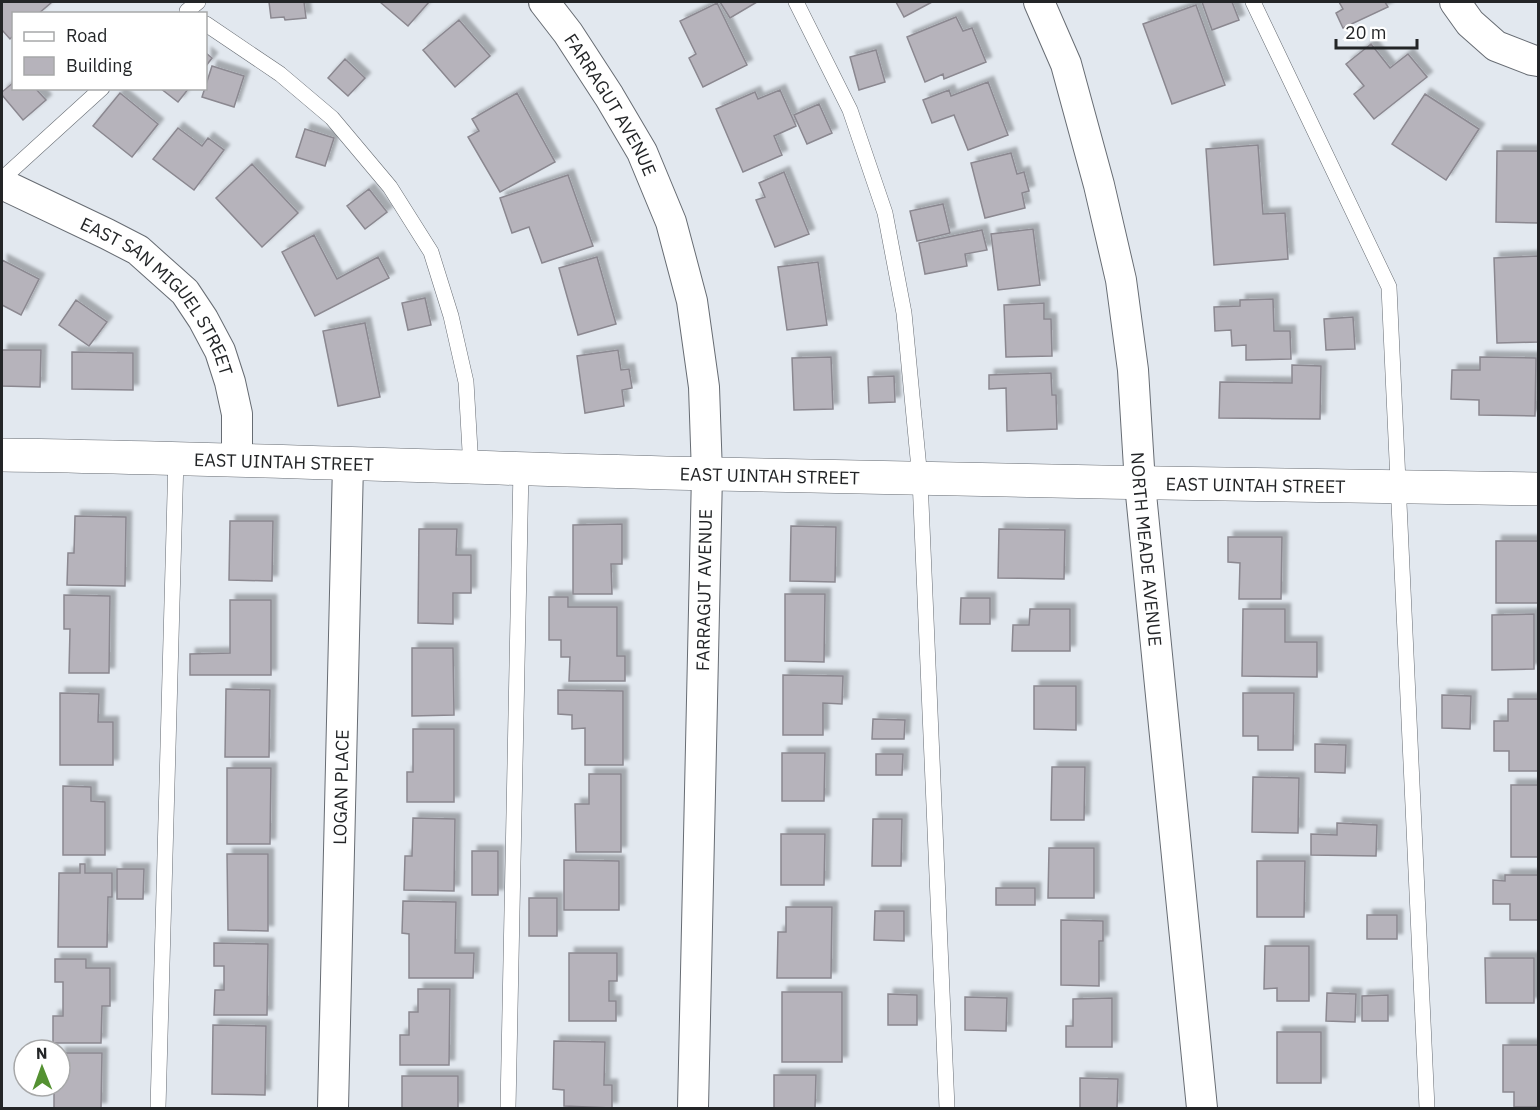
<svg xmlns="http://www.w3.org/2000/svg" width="1540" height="1110" viewBox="0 0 1540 1110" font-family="'IBM Plex Sans',sans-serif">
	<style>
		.building { fill: #b6b3bb; stroke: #8b8890; stroke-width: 1.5; filter: url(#shadow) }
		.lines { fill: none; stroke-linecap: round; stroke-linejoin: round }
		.service-casing { stroke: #676c73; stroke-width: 16 }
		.minor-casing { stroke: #676c73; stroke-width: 32 }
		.secondary-casing { stroke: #676c73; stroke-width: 34 }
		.service { stroke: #fff; stroke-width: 15 }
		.minor { stroke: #fff; stroke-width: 30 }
		.secondary { stroke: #fff; stroke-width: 33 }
		.labels { text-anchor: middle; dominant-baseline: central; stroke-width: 5; stroke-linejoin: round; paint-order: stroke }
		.street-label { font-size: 18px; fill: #232527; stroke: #fff }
	</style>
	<defs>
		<filter id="shadow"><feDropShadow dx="5.5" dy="-5.5" stdDeviation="1.5" flood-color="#0004"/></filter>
	</defs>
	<rect width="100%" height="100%" fill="#e2e8ef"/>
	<path class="building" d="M2 2H52L38 14H14V35L10 39 2 30Z
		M269 2H304L306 18 285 20 284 17 271 18Z
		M380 2H429L408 26Z
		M720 2H757L730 18Z
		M896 2H932L904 17Z
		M1202 2H1232L1239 20 1212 30Z
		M1339 2H1385L1388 7 1343 28 1336 13 1343 9Z
		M717 3 747 65 703 87 689 58 696 54 680 21Z
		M1196 5 1225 85 1172 104 1143 24Z
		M956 17 963 31 972 28 986 62 944 79 943 74 925 82 907 37Z
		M459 20 490 56 455 87 423 50Z
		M1371 44 1390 68 1408 54 1427 77 1374 119 1354 94 1364 86 1346 64Z
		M876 50 885 82 859 90 850 57Z
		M206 53 212 58 206 66Z
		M345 59 365 78 348 96 328 78Z
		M212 66 244 76 234 107 202 97Z
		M14 82V88H35L46 100 23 120 2 95V92Z
		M988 82 1008 135 968 150 954 115 932 123 923 100 949 90 951 96Z
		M160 88H189L178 102Z
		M780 90 796 126 774 136 782 155 743 172 716 109 755 92 758 99Z
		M120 93 158 124 132 157 93 126Z
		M517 93 555 162 500 192 468 137 479 131 472 119Z
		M1425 94 1479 129 1446 180 1392 144Z
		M819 104 832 133 807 144 794 115Z
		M178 128 202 146 208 138 224 150 194 190 153 159Z
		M305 129 334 138 325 166 296 157Z
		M1258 145 1263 214 1285 213 1288 259 1214 265 1206 149Z
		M1497 151H1538V223L1496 222Z
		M1011 153 1017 174 1024 172 1029 191 1022 193 1025 208 985 218 971 163Z
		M252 164 298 213 262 247 216 198Z
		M784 172 809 234 775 247 756 200 765 197 759 183Z
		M568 175 593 246 542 263 529 227 512 233 500 198Z
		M369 189 387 212 365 229 347 206Z
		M943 204 950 233 917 241 910 211Z
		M1033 229 1040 285 998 290 991 234Z
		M982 230 987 250 965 254 967 266 925 274 919 243Z
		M314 235 337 279 378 257 389 278 315 316 282 252Z
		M1538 256V342L1497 343 1494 258Z
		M597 257 616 324 578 335 559 268Z
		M2 260 39 279 21 315 2 305Z
		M818 262 827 325 787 330 778 267Z
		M425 298 431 325 408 330 402 303Z
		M1273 299 1274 331H1290L1291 359 1246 360V345L1232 346 1231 330 1215 331 1214 307 1240 306V300Z
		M76 300 107 322 89 346 59 325Z
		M1044 303V319H1051L1052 356 1006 357 1004 305Z
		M1353 317 1355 349 1326 350 1324 319Z
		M365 323 380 397 338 406 323 331Z
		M2 350H41L40 387 2 386Z
		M618 350 621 370 629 369 632 388 622 390 624 406 585 413 577 356Z
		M72 352 133 353V390L72 389Z
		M831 357 833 409 794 410 792 358Z
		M1480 357 1536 358 1535 416 1479 415V400L1451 399 1452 370H1480Z
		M1292 365 1321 366 1320 419 1219 418 1220 382 1292 383Z
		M1051 373 1052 395H1056L1057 429 1007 431 1006 388 989 389V375Z
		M894 376 895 402 869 403 868 377Z
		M75 516 126 517 125 586 67 585 68 553H74Z
		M230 521H273L272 581 229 580Z
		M622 524V564H611L612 594H573V525Z
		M791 526 836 527 835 582 790 581Z
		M419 529H457L456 555H471V593H453V624L418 623Z
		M999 529 1065 530 1064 579 998 578Z
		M1228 537H1282L1281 599H1239L1240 563 1228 562Z
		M1496 541H1538V603H1496Z
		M785 594H825L824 662 785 661Z
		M64 595 110 596 109 673H69L70 629H64Z
		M549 597H568V607H617V656H625V681H569L570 657H561V640H549Z
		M961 598H990V624H960Z
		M230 600H271V675H190V654L230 653Z
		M1030 609H1070V651H1012L1013 625H1029Z
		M1243 609H1285V642H1317V677L1242 676Z
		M1534 614V669L1492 670V615Z
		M412 648H453L454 715 412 716Z
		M783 675 843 676 842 704 823 703V735H783Z
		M1034 686H1076V730L1034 729Z
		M226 689 270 690 269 757H225Z
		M558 690 623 691V765H585V728L572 729V715L558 714Z
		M60 693 99 694 98 722H113V765H60Z
		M1243 693H1294L1293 750H1258V736H1243Z
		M1442 695 1471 696 1470 729 1442 728Z
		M1508 699H1538V771H1509V751H1494V721H1508Z
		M873 719 905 720 904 739H872Z
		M413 729H454V802H407V772H413Z
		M1315 744 1346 745 1345 773 1315 772Z
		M782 753H825L824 801H782Z
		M876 754H903L902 775H876Z
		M1052 767H1085L1084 820H1051Z
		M227 768H271L270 844H227Z
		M589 774H621V852H576L575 804H589Z
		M1253 777 1299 778 1298 833 1252 832Z
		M1511 785H1538V857H1511Z
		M63 786 91 787V801L105 802V855H63Z
		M413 818 455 819 454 891 404 890 405 856H412Z
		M873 819H902L901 866H872Z
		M1337 823 1377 825 1376 856 1311 855V834L1337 835Z
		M781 834H825L824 885H781Z
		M1049 848H1094V898H1048Z
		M472 851H498V895H472Z
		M227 854H268V931L228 930Z
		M564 860 619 861V910H564Z
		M1257 861H1305L1304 917H1257Z
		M80 864H85V873H112V897H108L107 947H58L59 873H80Z
		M117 869H144L143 899H117Z
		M1505 875H1538V920H1510V904H1493V880L1505 881Z
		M996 888H1035V905H996Z
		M529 898H557V936H529Z
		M403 901 456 902 455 953H474L473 978H409V934L402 933Z
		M786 907H832L831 978H777L778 932H786Z
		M875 911H904V941L874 940Z
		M1367 915H1397V939H1367Z
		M1061 920 1103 921V941H1099V986L1061 985Z
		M214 943 268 944 267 1015H214L215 990H224V966H214Z
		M1265 946H1309V1001H1277V988L1264 989Z
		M569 953H617V981H609V1001H616V1021H569Z
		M1485 958H1534V1003H1486Z
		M55 959H86V968H110V1006H102L101 1043H53V1016H63V982H55Z
		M418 989H450L449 1065H400V1035H409V1012H418Z
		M782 992H842V1062H782Z
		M1327 993 1356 994 1355 1022 1326 1021Z
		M888 994 917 995V1025H888Z
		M1388 995V1021H1362V996Z
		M965 997 1007 998 1006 1031 965 1030Z
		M1112 998V1047H1066V1026H1073V999Z
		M213 1025 266 1026 265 1095 212 1094Z
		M1277 1032H1321V1083H1277Z
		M554 1041 605 1042 604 1085H612V1108L564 1106V1090L553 1089Z
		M1503 1045H1538V1107H1514V1092H1503Z
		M60 1053H102L101 1108H54V1086H60Z
		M774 1075H816L815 1108H774Z
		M402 1076H458V1108H402Z
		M1080 1078 1118 1079 1117 1108H1080Z"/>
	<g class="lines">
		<g class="service-casing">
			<path id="service" d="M796 2 850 110 885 213 904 313 920 479 947 1108
				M1253 2 1389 287 1427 1108
				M190 14 187 11 198 2
				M206 24 280 74 332 118 390 187 431 252 451 316 466 382 471 468
				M2 179 102 88
				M158 1108 176 458
				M508 1108 521 469"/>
		</g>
		<g class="minor-casing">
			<g id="minor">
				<path id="s1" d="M544 2 568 33 609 96 642 152 671 222 692 301 704 387 707 474 693 1108"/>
				<path id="s2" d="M1039 2 1066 64 1099 185 1121 280 1133 370 1140 484 1202 1108"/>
				<path d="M1455 2 1470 23 1496 46 1532 60 1538 61"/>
				<path id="s3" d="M2 184 107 234 138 250 185 292 203 319 220 351 230 382 237 414V461"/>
				<path id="s4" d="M333 1108 348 464"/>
			</g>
		</g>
		<g class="secondary-casing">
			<g id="secondary">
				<path id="s5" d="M2 455C223 458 444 467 666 473 957 480 1247 485 1538 489"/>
			</g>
		</g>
		<use href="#service" class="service"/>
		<use href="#minor" class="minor"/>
		<use href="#secondary" class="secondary"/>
	</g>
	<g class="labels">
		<g class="street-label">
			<text stroke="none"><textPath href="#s1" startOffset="123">FARRAGUT AVENUE</textPath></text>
			<text stroke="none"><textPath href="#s3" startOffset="198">EAST SAN MIGUEL STREET</textPath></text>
			<text stroke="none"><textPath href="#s5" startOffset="282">EAST UINTAH STREET</textPath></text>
			<text stroke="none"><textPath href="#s5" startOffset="768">EAST UINTAH STREET</textPath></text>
			<text stroke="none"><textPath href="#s5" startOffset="1254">EAST UINTAH STREET</textPath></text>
			<text stroke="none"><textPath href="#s2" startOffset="561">NORTH MEADE AVENUE</textPath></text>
			<text transform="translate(704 590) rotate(-89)">FARRAGUT AVENUE</text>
			<text stroke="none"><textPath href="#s4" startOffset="321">LOGAN PLACE</textPath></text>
		</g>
	</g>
	<rect width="1540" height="1110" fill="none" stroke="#232527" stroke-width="6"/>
	<rect x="12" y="12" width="195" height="78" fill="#ffffff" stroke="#a7a8a9" stroke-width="1.5"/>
	<rect x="24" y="32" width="30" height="9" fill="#ffffff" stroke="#a7a8a9" stroke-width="1.5"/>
	<text x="66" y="42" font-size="18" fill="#232527">Road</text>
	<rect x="24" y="57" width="30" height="18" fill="#b6b3bb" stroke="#a7a8a9" stroke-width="1.5"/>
	<text x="66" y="72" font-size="18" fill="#232527">Building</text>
	<g transform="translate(42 1068) rotate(359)"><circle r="28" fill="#ffffff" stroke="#a7a8a9" stroke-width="1.5"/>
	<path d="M0-4.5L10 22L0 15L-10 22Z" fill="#549132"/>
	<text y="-9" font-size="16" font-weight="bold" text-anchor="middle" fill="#232527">N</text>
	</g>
	<path d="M1336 39v9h81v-9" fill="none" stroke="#232527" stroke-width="3"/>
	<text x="1345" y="39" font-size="18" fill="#232527" stroke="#ffffff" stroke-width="4.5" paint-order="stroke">20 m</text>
</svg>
